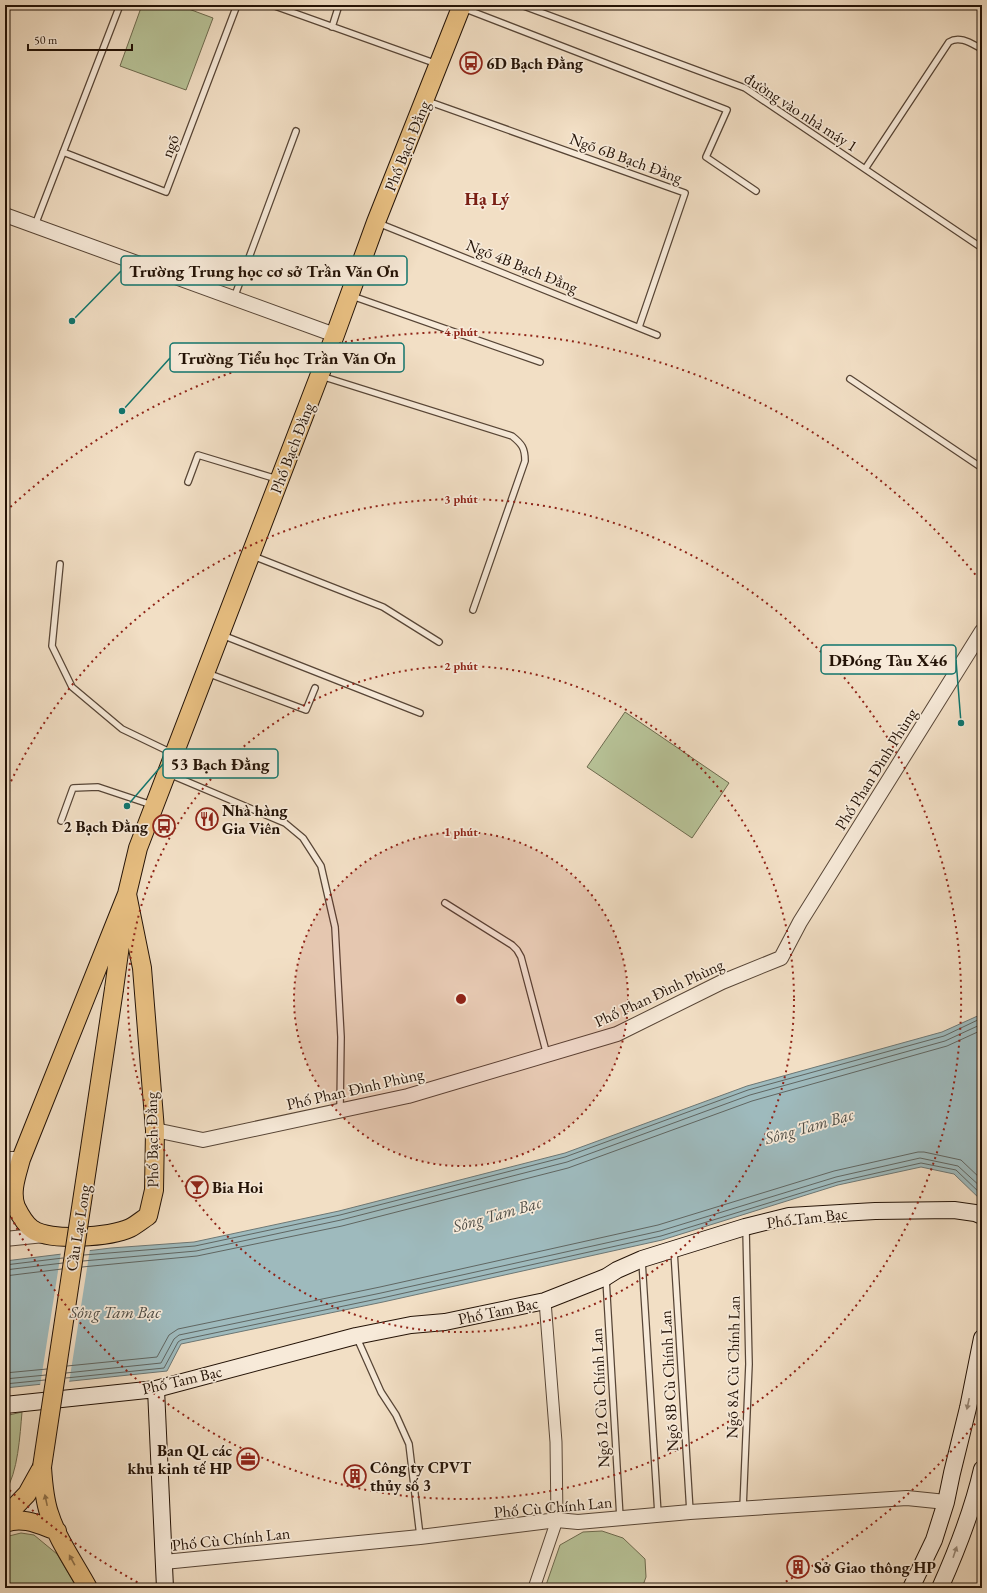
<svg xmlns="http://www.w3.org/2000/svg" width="987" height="1593" viewBox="0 0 987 1593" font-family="'EB Garamond',serif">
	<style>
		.green { fill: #b7c297; stroke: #6d6a4e }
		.water { fill: #9ebabd; stroke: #6d7774 }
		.pier { fill: #f2dfc5 }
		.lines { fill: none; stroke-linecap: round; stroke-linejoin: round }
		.shore { stroke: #606662; stroke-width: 1 }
		.service-casing { stroke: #574536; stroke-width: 8 }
		.minor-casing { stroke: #574536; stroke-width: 13 }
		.tertiary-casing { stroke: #574536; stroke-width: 16 }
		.secondary-casing { stroke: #231206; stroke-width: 18 }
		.primary-casing { stroke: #231206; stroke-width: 20 }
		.service { stroke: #f7ead9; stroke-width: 5.5 }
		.minor { stroke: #f7ead9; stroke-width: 11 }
		.tertiary { stroke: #f7ead9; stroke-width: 14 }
		.secondary { stroke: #f7ead9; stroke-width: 16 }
		.primary { stroke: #e9c082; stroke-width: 18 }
		.primary-bridge-casing { stroke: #231206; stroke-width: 20; stroke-linecap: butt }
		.primary-bridge { stroke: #e9c082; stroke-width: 18 }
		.oneway { fill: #98897a }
		.oneway2 { fill: #90724a }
		.ring { fill: none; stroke: #8f2418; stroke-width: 2; stroke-dasharray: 2 4 }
		.labels { text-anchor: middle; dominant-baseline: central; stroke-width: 3.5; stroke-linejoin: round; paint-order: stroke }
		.poi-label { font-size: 16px; font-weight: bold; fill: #231206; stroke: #f7ead9; text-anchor: start }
		.street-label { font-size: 16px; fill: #231206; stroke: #f7ead9 }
		.water-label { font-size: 17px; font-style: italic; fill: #4e4d46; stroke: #f7ead9 }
		.quarter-label { font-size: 18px; font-weight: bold; fill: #7a1f14; stroke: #f7ead9 }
		.centre { fill: #8f2418; stroke: #f7ead9; stroke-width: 2 }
		.ring-label { font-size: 12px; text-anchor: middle; font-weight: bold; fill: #8f2418; stroke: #f7ead9; stroke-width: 3.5; stroke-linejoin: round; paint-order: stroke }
		.leader { fill: none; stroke: #0f766e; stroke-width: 1.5 }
		.callout-dot { fill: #0f766e; stroke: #f7ead9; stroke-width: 1.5 }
		.callout { fill: #f7ead9; stroke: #0f766e; stroke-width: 1.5 }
		.callout-label { font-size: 17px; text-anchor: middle; font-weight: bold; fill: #231206 }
	</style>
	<rect width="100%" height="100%" fill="#f2dfc5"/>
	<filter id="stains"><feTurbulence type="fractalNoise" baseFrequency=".005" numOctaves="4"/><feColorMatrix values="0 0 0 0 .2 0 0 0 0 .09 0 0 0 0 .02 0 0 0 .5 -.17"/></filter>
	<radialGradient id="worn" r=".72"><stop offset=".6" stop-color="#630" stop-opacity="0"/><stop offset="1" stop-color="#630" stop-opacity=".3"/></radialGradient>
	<path class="green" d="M142 5H178L213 18 186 90 120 66Z
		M625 712 729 783 692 838 587 767Z
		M22 1412C20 1435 18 1473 5 1492V1416Z
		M602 1531 623 1538 645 1559 646 1577 642 1588H545L560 1545 583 1532Z
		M21 1533 34 1535 57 1554 77 1588H5V1537Z"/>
	<path class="water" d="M982 1014V1201L954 1174 921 1167 838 1185 662 1240 383 1302 181 1344 167 1371 5 1388V1261L111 1248 194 1242 339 1211 565 1153 747 1086 942 1032Z"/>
	<path class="pier" d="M90 1249 69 1383 40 1386 61 1252Z"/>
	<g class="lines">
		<path class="shore" d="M84 1255 195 1246 340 1215 565 1157 748 1090 944 1036 982 1018
			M83 1261 196 1251 341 1220 567 1162 750 1095 945 1041 982 1024
			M5 1265 63 1258
			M82 1267 197 1256 342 1226 568 1168 752 1101 947 1046 982 1030
			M5 1270 63 1263
			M5 1276 62 1269
			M67 1366 157 1357 169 1335 178 1329 380 1287 658 1225 834 1171 918 1152H924L961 1160 982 1180
			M5 1373 47 1369
			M66 1373 161 1363 174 1339 179 1335 381 1293 660 1231 836 1177 920 1158 958 1166 982 1188
			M66 1378 164 1368 178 1342 181 1340 382 1298 661 1236 837 1182 921 1163 956 1170 982 1195
			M5 1379 46 1375
			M5 1384 45 1380"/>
		<g class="service-casing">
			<path id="service" d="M272 5 437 64
				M521 5 745 88 982 248
				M463 8 727 110 706 157 756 191
				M332 27 339 5
				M427 101 685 193 639 327
				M63 152 166 192 237 5
				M865 169 949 42C960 35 972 44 982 49
				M378 223 657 335
				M35 225 120 5
				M352 296 540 362
				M234 298 296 131
				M321 376 512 436C522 444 525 448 525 461L473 610
				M850 379 982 468
				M188 482 198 455 277 479
				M253 556 383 607 439 642
				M60 564 52 646 72 687 122 729 172 753
				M222 635 420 713
				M207 673 306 710 315 688
				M169 774 285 823 303 838 321 866 335 927 341 1037 340 1110
				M61 821 73 788 98 787 152 805
				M445 903 512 945 517 950 521 957 547 1055
				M674 1251 690 1512
				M642 1261 658 1514
				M606 1279 620 1518
				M357 1338 381 1392 396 1415 409 1444 420 1536
				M743 1508 749 1364 746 1229"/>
		</g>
		<g class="minor-casing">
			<path id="minor" d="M534 1588 557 1520 556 1442 545 1301"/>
		</g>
		<g class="tertiary-casing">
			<path id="tertiary" d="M5 215 335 335
				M155 1130 203 1140 408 1096 617 1034 722 982 781 958 800 922 982 631
				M5 1159H21
				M5 1239 44 1235
				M164 1562 420 1537 557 1520 578 1522 690 1512 907 1498 946 1502"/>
		</g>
		<g class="secondary-casing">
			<path id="secondary" d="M156 1389 165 1588
				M5 1405 156 1389 356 1336 411 1325 445 1322 545 1301 606 1277 617 1270 642 1259 745 1227 789 1216 875 1211 954 1210 975 1213 982 1216
				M911 1588 934 1540 946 1502 952 1473 968 1408 982 1338
				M940 1588C957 1550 973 1509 982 1469"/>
		</g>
		<g class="primary-casing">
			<path id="primary" d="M127 894 142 968 155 1130 154 1190 148 1216C142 1220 136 1225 130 1228 111 1237 49 1242 32 1229 26 1225 19 1213 16 1207 10 1192 17 1174 21 1159Z
				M114 989 127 894 138 848 335 335 376 222 462 5
				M42 1467C43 1482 44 1498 49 1513 57 1539 75 1564 88 1588
				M5 1517 27 1494 42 1467
				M5 1523C23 1516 40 1525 57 1531"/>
		</g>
		<use href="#service" class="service"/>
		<use href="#minor" class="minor"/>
		<use href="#tertiary" class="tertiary"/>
		<use href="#secondary" class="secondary"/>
		<use href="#primary" class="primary"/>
		<g class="primary-bridge-casing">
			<path id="primary-bridge" d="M42 1467 114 989"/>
		</g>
		<use href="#primary-bridge" class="primary-bridge"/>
	</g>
	<defs><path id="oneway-solid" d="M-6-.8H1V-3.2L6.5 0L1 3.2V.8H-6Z"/></defs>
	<g class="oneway">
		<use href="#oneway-solid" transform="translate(968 1404) rotate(102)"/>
		<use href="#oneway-solid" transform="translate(955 1552) rotate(-71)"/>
	</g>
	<g class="oneway2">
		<use href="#oneway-solid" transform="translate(46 1500) rotate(-102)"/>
		<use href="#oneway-solid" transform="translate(72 1560) rotate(-119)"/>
	</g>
	<circle cx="461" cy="999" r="167" fill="#8f2418" fill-opacity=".12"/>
	<g class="ring">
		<circle cx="461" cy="999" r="167"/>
		<circle cx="461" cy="999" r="333"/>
		<path d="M6 792A500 500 0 1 1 6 1206"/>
		<path d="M979 1419A667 667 0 0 1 774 1588M148 1588A667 667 0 0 1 6 1487M6 511A667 667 0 0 1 979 579"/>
	</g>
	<defs>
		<g id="bus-ring" transform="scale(1.15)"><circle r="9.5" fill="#f7ead9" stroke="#8f2418" stroke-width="1.5"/><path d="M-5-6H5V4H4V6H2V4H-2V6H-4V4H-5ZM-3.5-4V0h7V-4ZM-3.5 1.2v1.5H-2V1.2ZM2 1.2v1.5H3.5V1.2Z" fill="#8f2418"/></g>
		<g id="restaurant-ring" transform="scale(1.15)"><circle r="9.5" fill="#f7ead9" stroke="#8f2418" stroke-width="1.5"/><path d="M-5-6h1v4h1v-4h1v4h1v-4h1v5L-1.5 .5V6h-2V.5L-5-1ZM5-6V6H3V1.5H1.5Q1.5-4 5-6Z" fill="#8f2418"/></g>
		<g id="bar-ring" transform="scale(1.15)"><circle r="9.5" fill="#f7ead9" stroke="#8f2418" stroke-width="1.5"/><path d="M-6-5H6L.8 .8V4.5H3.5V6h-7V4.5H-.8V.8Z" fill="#8f2418"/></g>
		<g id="office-ring" transform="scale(1.15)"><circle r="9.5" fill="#f7ead9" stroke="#8f2418" stroke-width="1.5"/><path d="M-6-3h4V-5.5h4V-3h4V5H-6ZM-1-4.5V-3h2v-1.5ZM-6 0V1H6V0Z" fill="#8f2418"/></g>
		<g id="building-ring" transform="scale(1.15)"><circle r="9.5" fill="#f7ead9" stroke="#8f2418" stroke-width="1.5"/><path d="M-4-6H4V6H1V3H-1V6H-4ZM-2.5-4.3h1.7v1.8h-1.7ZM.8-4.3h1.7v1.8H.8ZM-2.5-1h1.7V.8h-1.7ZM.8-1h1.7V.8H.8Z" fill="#8f2418"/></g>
	</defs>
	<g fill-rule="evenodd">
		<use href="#bus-ring" x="471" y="63"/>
		<use href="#restaurant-ring" x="207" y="819"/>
		<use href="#bus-ring" x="164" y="826"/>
		<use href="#bar-ring" x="197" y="1187"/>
		<use href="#office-ring" x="248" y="1459"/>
		<use href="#building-ring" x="355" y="1476"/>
		<use href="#building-ring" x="798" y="1567"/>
	</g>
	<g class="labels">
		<g class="poi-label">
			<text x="486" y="63">6D Bạch Đằng</text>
			<text x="222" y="810">Nhà hàng<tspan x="222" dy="18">Gia Viên</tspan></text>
			<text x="148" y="826" text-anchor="end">2 Bạch Đằng</text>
			<text x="212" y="1187">Bia Hoi</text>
			<text x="232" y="1450" text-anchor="end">Ban QL các<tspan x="232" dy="18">khu kinh tế HP</tspan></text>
			<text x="370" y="1467">Công ty CPVT<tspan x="370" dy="18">thủy số 3</tspan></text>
			<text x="814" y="1567">Sở Giao thông HP</text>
		</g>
		<g class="street-label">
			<text transform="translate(801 112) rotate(33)">đường vào nhà máy 1</text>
			<text transform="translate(170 146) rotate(-69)">ngõ</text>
			<text transform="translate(407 146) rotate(-68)">Phố Bạch Đằng</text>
			<text transform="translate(626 158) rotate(20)">Ngõ 6B Bạch Đằng</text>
			<text transform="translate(522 266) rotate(22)">Ngõ 4B Bạch Đằng</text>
			<text transform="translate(292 448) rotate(-69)">Phố Bạch Đằng</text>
			<text transform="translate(876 769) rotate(-58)">Phố Phan Đình Phùng</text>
			<text transform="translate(659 993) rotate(-25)">Phố Phan Đình Phùng</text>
			<text transform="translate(355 1089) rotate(-13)">Phố Phan Đình Phùng</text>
			<text transform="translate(152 1140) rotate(-91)">Phố Bạch Đằng</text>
			<text transform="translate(807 1218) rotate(-7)">Phố Tam Bạc</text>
			<text transform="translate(78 1228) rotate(-81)">Cầu Lạc Long</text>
			<text transform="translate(498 1311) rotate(-12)">Phố Tam Bạc</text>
			<text transform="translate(733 1367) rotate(-89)">Ngõ 8A Cù Chính Lan</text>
			<text transform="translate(182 1380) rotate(-13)">Phố Tam Bạc</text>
			<text transform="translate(669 1381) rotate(-93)">Ngõ 8B Cù Chính Lan</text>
			<text transform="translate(600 1398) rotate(-93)">Ngõ 12 Cù Chính Lan</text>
			<text transform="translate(553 1507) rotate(-5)">Phố Cù Chính Lan</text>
			<text transform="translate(231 1539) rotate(-6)">Phố Cù Chính Lan</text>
		</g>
		<g class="water-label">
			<text transform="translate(809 1126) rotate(-16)">Sông Tam Bạc</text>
			<text transform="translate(497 1214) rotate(-16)">Sông Tam Bạc</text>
			<text x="115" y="1312">Sông Tam Bạc</text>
		</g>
		<g class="quarter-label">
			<text x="487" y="198">Hạ Lý</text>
		</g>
	</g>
	<circle cx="461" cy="999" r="6" class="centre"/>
	<g class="ring-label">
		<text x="461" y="336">4 phút</text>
		<text x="461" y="503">3 phút</text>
		<text x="461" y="670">2 phút</text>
		<text x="461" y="836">1 phút</text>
	</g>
	<path class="leader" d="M72 321L121 271M122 411L170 358M961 723L956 660M127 806L163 764"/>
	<g class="callout-dot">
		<circle cx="72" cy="321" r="4"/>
		<circle cx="122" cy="411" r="4"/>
		<circle cx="961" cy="723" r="4"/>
		<circle cx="127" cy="806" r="4"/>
	</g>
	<g class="callout">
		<rect x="121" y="256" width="286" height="29" rx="4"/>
		<rect x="170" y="343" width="234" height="29" rx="4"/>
		<rect x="821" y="645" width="135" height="29" rx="4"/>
		<rect x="163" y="749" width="115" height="29" rx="4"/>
	</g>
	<g class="callout-label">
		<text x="264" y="277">Trường Trung học cơ sở Trần Văn Ơn</text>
		<text x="287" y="364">Trường Tiểu học Trần Văn Ơn</text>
		<text x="888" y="666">DĐóng Tàu X46</text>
		<text x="220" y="770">53 Bạch Đằng</text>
	</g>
	<rect width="987" height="1593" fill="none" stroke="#f2dfc5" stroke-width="20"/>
	<rect x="6" y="6" width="975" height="1581" fill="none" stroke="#231206" stroke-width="2"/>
	<rect x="10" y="10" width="967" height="1573" fill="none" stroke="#231206"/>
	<path d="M28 44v6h104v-6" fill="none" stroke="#231206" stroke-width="2"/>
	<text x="34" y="44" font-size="12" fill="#231206" stroke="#f7ead9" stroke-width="3" paint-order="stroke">50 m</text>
	<rect width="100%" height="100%" filter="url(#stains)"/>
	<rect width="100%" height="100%" fill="url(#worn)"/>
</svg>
